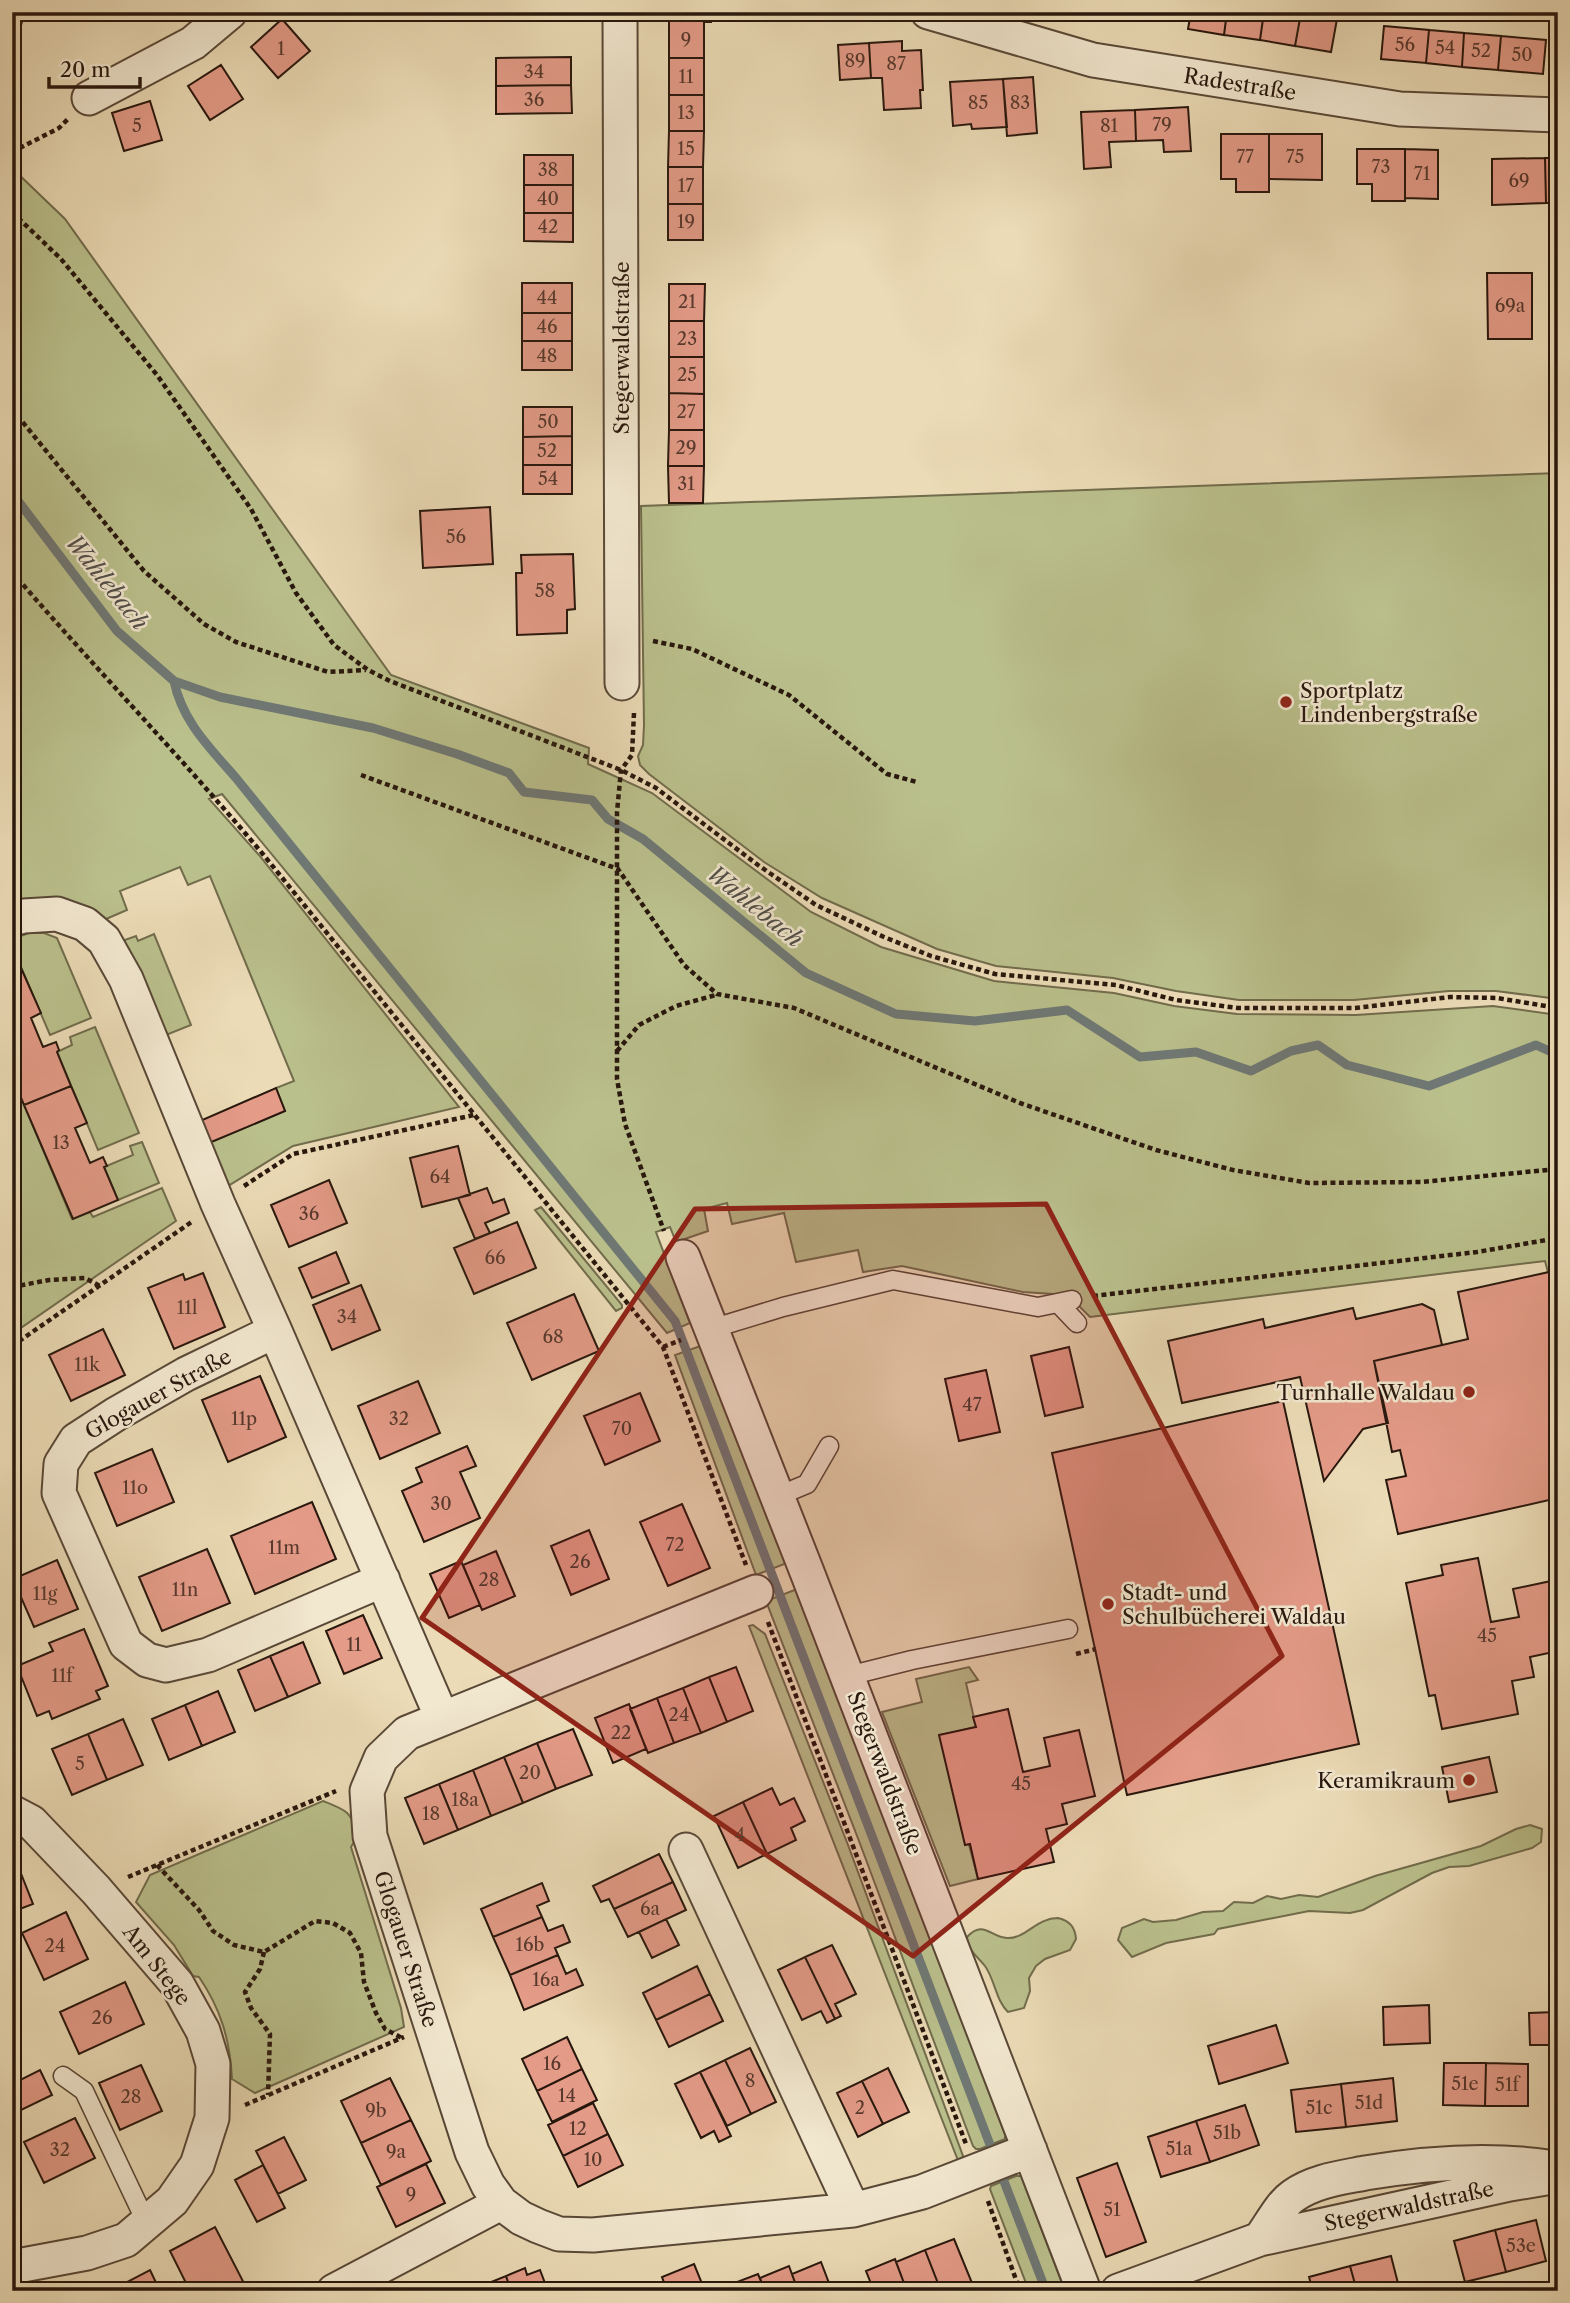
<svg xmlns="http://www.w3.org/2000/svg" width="1570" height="2303" viewBox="0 0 1570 2303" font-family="'Libre Caslon Text',serif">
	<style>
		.green { fill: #bac08c; stroke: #716c4c; stroke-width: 2 }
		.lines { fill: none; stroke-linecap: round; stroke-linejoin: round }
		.stream { stroke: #6f7875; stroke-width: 9 }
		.building { fill: #e49b88; stroke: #28170d; stroke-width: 2 }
		.service-casing { stroke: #594837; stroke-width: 21 }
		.minor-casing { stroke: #594837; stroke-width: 37 }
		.path { stroke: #28170d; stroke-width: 4.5; stroke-dasharray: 5 3.5; stroke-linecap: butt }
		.service { stroke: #f2e8d0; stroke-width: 18 }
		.minor { stroke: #f2e8d0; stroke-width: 33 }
		.marked { fill: #8f2418; fill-opacity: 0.2; stroke: #8f2418; stroke-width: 5; stroke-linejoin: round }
		.poi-dot { fill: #8f2418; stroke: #f2e8d0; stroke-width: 2.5 }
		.labels { text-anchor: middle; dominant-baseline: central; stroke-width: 5; stroke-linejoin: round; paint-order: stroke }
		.number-label { font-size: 18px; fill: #57382c }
		.street-label { font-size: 21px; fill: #28170d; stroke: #f2e8d0 }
		.poi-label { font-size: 21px; fill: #28170d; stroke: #f2e8d0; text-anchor: start }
		.water-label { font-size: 23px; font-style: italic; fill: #524f4a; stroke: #f2e8d0 }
	</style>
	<rect width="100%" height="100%" fill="#ebdbb6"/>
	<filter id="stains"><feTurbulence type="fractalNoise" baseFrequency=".00286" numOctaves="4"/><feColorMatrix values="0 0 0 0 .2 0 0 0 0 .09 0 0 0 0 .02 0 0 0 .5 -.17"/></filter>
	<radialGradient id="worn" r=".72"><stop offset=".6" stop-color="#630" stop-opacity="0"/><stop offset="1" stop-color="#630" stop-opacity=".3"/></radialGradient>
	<path class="green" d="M12 168 65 219 391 675 589 748 588 764 652 793 811 912 881 947 994 981 1114 993 1174 1006 1237 1014 1356 1015 1493 1006 1558 1015V1310L1545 1261 1090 1317 1068 1295 1023 1292 902 1266 863 1272 858 1250 796 1262 784 1213 732 1224 727 1203 704 1209 708 1231 676 1242 670 1227 656 1232 690 1323 667 1333 222 794 209 799 259 855 459 1107 293 1146 228 1186 209 1143 285 1111 276 1088 294 1081 210 876 188 885 180 867 120 891 127 910 106 919C77 900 46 895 12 902Z
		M1558 473V999L1496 991H1449L1354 1000H1239L1176 991 1113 978 996 966 937 949 822 898 764 862 649 774 640 765 638 756 643 745 644 725 641 506Z
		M29 933H44L57 938 91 1018 50 1035 12 946V939Z
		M154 934 191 1025 166 1035 122 941 136 936 138 941Z
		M95 1027 139 1133 98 1150 57 1052 72 1045 70 1037Z
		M12 1076 72 1219 90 1212 93 1217 162 1188 176 1221 12 1334Z
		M142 1142 159 1183 118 1200 104 1167 133 1155 130 1146Z
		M541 1207 622 1305V1308L616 1311 535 1210Z
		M703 1345 787 1563 756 1575 675 1355Z
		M797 1589 1005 2134V2139L980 2149H976L973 2146 859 1841 766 1601Z
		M753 1625 765 1634 848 1845 963 2156 959 2163 749 1626Z
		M969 1667 978 1680 966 1683 976 1727 940 1735 978 1879 950 1886 882 1712 922 1702 916 1679Z
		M323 1801C346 1810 351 1811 358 1835L351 1847 401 2008 404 2027 255 2093 232 2079C230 2040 221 2009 199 1977L193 1976 174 1945 136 1902 150 1875Z
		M1530 1825 1542 1829 1541 1842 1532 1848 1469 1866 1449 1867 1432 1873 1363 1910 1350 1913 1309 1911 1218 1929 1214 1934 1166 1943 1132 1957 1118 1940 1122 1928 1144 1919 1153 1922 1176 1920 1203 1912 1223 1911 1234 1902 1253 1903 1267 1896 1281 1899 1299 1895 1318 1897 1375 1876 1481 1846 1516 1829Z
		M1058 1918C1070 1921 1075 1927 1076 1939L1070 1950 1045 1959 1036 1966 1029 1978 1030 1991 1024 2008 1008 2012C996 2001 995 1980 985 1966 977 1956 968 1951 967 1937 984 1919 991 1938 1007 1938 1026 1939 1036 1918 1058 1918Z
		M1016 2176H1021L1065 2291H1029L990 2189 991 2186Z"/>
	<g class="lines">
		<path class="stream" d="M12 493 117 631 174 681 220 697 373 728 457 754 509 773 524 792 592 800 608 819 643 839 806 973 896 1014 975 1021 1067 1010 1140 1057 1196 1052 1251 1071 1291 1051 1318 1045 1347 1065 1429 1086 1536 1045 1558 1055
			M174 681C182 721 210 748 236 778L675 1321 1046 2291"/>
	</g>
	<path class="building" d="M12 12H25L17 38 12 36Z
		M669 12H711V22H704V58H669Z
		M1105 12H1136L1134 19Z
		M1191 12H1227L1224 35 1188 29Z
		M1227 12H1264L1260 40 1224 35Z
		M1264 12 1301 13 1295 46 1260 40Z
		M1301 13 1337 19 1331 52 1295 46Z
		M282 19 310 51 278 78 251 47Z
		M1384 26 1429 30 1426 63 1381 59Z
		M1429 30 1464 33 1462 67 1426 63Z
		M1464 33 1501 36 1498 70 1462 67Z
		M1501 36 1546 40 1543 74 1498 70Z
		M902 41V51L921 50 923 90H920L921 108 884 110 882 78H871L869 43Z
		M869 43 871 78 840 80 838 45Z
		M571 57V85L496 86V58Z
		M669 58H704V95H669Z
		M221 65 243 99 210 120 188 86Z
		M1033 77 1037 133 1007 136 1003 79Z
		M1003 79 1007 127 972 129 971 124 953 126 950 82Z
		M571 85 572 113 496 114V86Z
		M669 95H704V131H669Z
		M150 101 162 140 124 151 112 113Z
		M1188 107 1191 151 1164 152 1163 140 1136 141 1135 110Z
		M1135 110 1136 141 1109 142 1111 167 1084 169 1081 112Z
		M669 131H704L703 167H668Z
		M1221 134H1269V192H1236V179H1221Z
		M1269 134H1322V180L1269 179Z
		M1357 149H1405V201H1372V184H1357Z
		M1405 149 1438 150V199L1405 198Z
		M524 155H573V185H524Z
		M1545 158H1558V203H1546Z
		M1545 158 1546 203 1492 205V159Z
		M668 167H703V204H668Z
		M524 185H573V213H524Z
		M668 204H703V240H668Z
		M524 213H573V242L524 241Z
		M1487 273H1532V339H1488Z
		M522 283H572V313H522Z
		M669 284H705L704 321H669Z
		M522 313H572V341H522Z
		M669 321H704V357H669Z
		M522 341H572V370H522Z
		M669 357H704V394L669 393Z
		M669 393 704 394V430H669Z
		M523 407H572V436L523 437Z
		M669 430H704V466H668Z
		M572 436V465H523V437Z
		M523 465H572V494H523Z
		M668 466H704L703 503H669Z
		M490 507 493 564 423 568 420 511Z
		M573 554 575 609 567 610V633L517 635 516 573H522L521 555Z
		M21 968 41 1013 31 1018 43 1047 56 1042 59 1050 57 1052 71 1086 24 1105 12 1076V971Z
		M71 1086 87 1123 75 1128 90 1163 103 1157 107 1166 104 1167 118 1200 73 1219 24 1105Z
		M276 1088 285 1111 209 1143 200 1121Z
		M458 1146 470 1195 422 1207 410 1158Z
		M329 1180 347 1223 289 1247 271 1205Z
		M487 1188 493 1203 504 1199 509 1213 485 1223 490 1233 475 1239 458 1198Z
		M517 1222 536 1268 474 1294 454 1248Z
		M336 1252 349 1283 312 1298 299 1268Z
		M1549 1272 1558 1310V1498L1398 1534 1386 1480 1406 1476 1400 1450 1392 1452 1374 1361 1468 1339 1458 1292Z
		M203 1273 225 1327 174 1349 148 1288 183 1274 185 1280Z
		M361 1285 380 1330 332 1350 313 1305Z
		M574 1294 599 1351 532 1380 507 1323Z
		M1422 1304 1434 1310 1442 1345 1374 1361 1388 1423 1363 1429 1324 1481 1300 1377 1182 1403 1168 1341 1263 1319 1265 1328 1353 1308 1356 1319Z
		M103 1329 125 1375 71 1401 49 1355Z
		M1069 1347 1083 1407 1045 1416 1031 1356Z
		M986 1370 1000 1432 959 1441 945 1379Z
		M260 1376 286 1437 228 1462 202 1400Z
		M418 1381 440 1433 380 1459 358 1406Z
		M640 1393 660 1441 605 1465 584 1416Z
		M1283 1401 1359 1744 1127 1795 1052 1453Z
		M467 1446 476 1466 460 1472 480 1518 424 1542 402 1491 422 1482 416 1468Z
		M152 1449 174 1502 117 1526 95 1473Z
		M312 1502 336 1559 255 1594 231 1536Z
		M682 1504 710 1568 668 1586 640 1522Z
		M589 1530 609 1579 571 1595 551 1546Z
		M207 1549 230 1603 162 1631 139 1577Z
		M496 1551 515 1596 482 1610 463 1565Z
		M1478 1558 1491 1622 1519 1617 1513 1589 1551 1581 1558 1615V1651L1530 1657 1534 1677 1512 1681 1518 1714 1442 1729 1435 1695 1429 1696 1406 1583 1443 1575 1441 1565Z
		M57 1560 78 1609 34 1627 13 1579Z
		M461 1561 480 1605 449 1618 430 1574Z
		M363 1615 382 1658 344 1674 326 1631Z
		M84 1629 108 1686 96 1691 100 1699 52 1719 49 1711 37 1716 17 1666 53 1651 49 1643Z
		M303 1642 320 1683 288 1697 270 1656Z
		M270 1656 288 1697 255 1711 238 1670Z
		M736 1667 753 1711 727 1722 709 1677Z
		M709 1677 727 1722 701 1733 683 1688Z
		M683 1688 701 1733 674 1743 657 1698Z
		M218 1691 235 1732 202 1746 185 1705Z
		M657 1698 674 1743 648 1753 630 1709Z
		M629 1704 646 1749 613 1763 595 1718Z
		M185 1705 202 1746 169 1760 152 1719Z
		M1008 1709 1023 1772 1050 1766 1044 1738 1079 1730 1095 1796 1062 1804 1067 1824 1046 1829 1054 1862 978 1879 970 1844 965 1845 939 1735 976 1727 973 1717Z
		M123 1719 143 1765 107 1780 88 1734Z
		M573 1729 592 1775 556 1789 537 1743Z
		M88 1734 107 1780 72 1795 52 1749Z
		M537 1743 556 1789 523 1803 504 1757Z
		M504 1757 523 1803 491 1816 473 1770Z
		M1489 1757 1497 1792 1449 1802 1442 1767Z
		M473 1770 491 1816 458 1830 439 1784Z
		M439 1784 458 1830 424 1844 405 1798Z
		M772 1788 780 1805 794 1798 805 1821 791 1828 796 1840 767 1854 743 1802Z
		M743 1802 767 1854 738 1868 714 1816Z
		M659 1854 673 1882 614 1909 609 1899 601 1902 593 1886Z
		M12 1856H14L33 1904 12 1912Z
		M673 1882 686 1910 628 1937 614 1909Z
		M542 1883 549 1901 537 1906 542 1917 493 1937 481 1909Z
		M66 1912 88 1959 44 1980 22 1933Z
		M542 1917 548 1931 563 1925 570 1942 555 1948 558 1955 510 1975 493 1937Z
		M666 1919 679 1945 652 1958 639 1932Z
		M832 1945 856 1994 835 2004 841 2016 835 2019 805 1957Z
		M558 1955 566 1974 576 1969 583 1985 524 2010 510 1975Z
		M805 1957 835 2019 827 2023 821 2011 802 2020 778 1970Z
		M697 1966 710 1994 656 2020 643 1993Z
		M125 1982 144 2024 79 2054 60 2012Z
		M710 1994 723 2021 669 2047 656 2020Z
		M1429 2005 1430 2043 1384 2045 1383 2007Z
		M1556 2012 1558 2045H1530L1529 2013Z
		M1276 2025 1288 2063 1219 2084 1208 2046Z
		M12 2028 20 2043 12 2047Z
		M567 2037 582 2069 537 2091 522 2059Z
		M750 2048 776 2102 751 2114 725 2060Z
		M725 2060 751 2114 727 2126 700 2072Z
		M1444 2063H1486L1485 2106 1443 2105Z
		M1486 2063 1528 2064V2106H1485Z
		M141 2065 162 2111 120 2130 99 2083Z
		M888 2068 909 2112 883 2124 862 2081Z
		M582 2069 597 2100 552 2122 537 2091Z
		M40 2070 52 2095 17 2112 12 2102V2084Z
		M700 2072 731 2136 719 2142 714 2131 701 2138 675 2084Z
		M390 2078 411 2120 361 2143 341 2101Z
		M1393 2078 1397 2121 1346 2127 1341 2084Z
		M862 2081 883 2124 858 2137 837 2093Z
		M1341 2084 1346 2127 1296 2132 1291 2090Z
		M593 2103 608 2134 563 2156 548 2125Z
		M1245 2105 1259 2145 1210 2162 1196 2121Z
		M75 2118 95 2158 44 2183 24 2142Z
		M411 2120 431 2161 381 2185 361 2143Z
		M1196 2121 1210 2162 1161 2177 1148 2137Z
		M608 2134 623 2165 578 2187 563 2156Z
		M284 2137 306 2180 278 2194 256 2151Z
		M1117 2163 1146 2242 1106 2257 1077 2178Z
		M426 2164 445 2203 396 2227 377 2187Z
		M263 2165 285 2208 257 2222 235 2180Z
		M1536 2220 1546 2261 1506 2272 1495 2230Z
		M215 2227 248 2291H190L170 2251Z
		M1495 2230 1506 2272 1465 2282 1454 2241Z
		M954 2239 972 2283 953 2291H941L925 2250Z
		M925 2250 941 2291H907L896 2262Z
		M1391 2256 1400 2291H1357L1350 2266Z
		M895 2259 907 2291H874L866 2271Z
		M821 2262 832 2291H798L792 2274Z
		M694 2264 705 2291H667L662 2277Z
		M789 2266 798 2291H765L760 2278Z
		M1350 2266 1357 2291H1313L1309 2277Z
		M525 2268 527 2275 540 2270 548 2291H511L506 2276Z
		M150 2270 160 2291H110Z
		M758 2274 765 2291H731L729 2285Z
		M506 2276 511 2291H486L488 2290 486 2284Z"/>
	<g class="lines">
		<g class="service-casing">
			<path id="service" d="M1058 1303 1077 1323
				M711 1329 783 1307 893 1280 1038 1307 1072 1300
				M778 1496 807 1484 829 1446
				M848 1676 912 1660 1068 1629
				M63 2076 84 2091 147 2224"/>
		</g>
		<g class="minor-casing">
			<path id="minor" d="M620 12 622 683
				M928 12 1093 60 1400 109 1558 115
				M89 98 193 43 230 12
				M12 919 24 916 57 914 85 924 104 940 126 979 218 1204 275 1331 442 1718
				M683 1257 807 1572 1084 2291
				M275 1331 186 1374 116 1414 76 1440 61 1464 59 1493 126 1644 147 1660 166 1665 208 1655 383 1580
				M756 1592 407 1733 381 1758 367 1791 370 1836 472 2152 488 2185 501 2203 521 2218 538 2226 559 2234 593 2235 853 2210 922 2192 1030 2150
				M12 1812 31 1822 96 1890 177 1984 203 2031 213 2064 212 2118 197 2165 172 2201 126 2240 87 2253 12 2267
				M686 1850 853 2210
				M1260 2239C1270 2226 1280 2205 1293 2196 1314 2181 1340 2178 1365 2173 1425 2163 1487 2158 1548 2167
				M334 2291 501 2203
				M1118 2291 1260 2239 1510 2184 1558 2176"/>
		</g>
		<path class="path" d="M12 152 59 128 69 118
			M12 212 61 259 157 375 251 509 296 593 334 645 368 670 390 681 621 770 656 788 758 865 816 905 884 937 931 956 995 974 1116 985 1176 1000 1238 1008H1355L1450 997 1497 998 1558 1008
			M12 409 144 571 204 624 236 642 328 672 366 670
			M12 572C94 667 181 757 262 853L663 1347 746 1565
			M653 641 692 649 789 695 887 774 917 782
			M634 713 632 755 621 770 617 812V1079L625 1124 664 1231
			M361 775 618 869 684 965 717 994 794 1008 1020 1103 1156 1150 1233 1170 1309 1183 1421 1182 1558 1169
			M617 1051 639 1025 676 1006 716 995
			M244 1186 293 1154 474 1115
			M12 1287 49 1280 85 1278 100 1286
			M1093 1296 1477 1252 1558 1238
			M12 1346 193 1221
			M663 1347 681 1340
			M768 1622 966 2144
			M1076 1654 1096 1649
			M157 1865 199 1910 213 1931 234 1945 264 1952 315 1921 333 1923 350 1933 361 1953 364 1982 376 2013 385 2029 402 2038
			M128 1877 336 1791
			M264 1952 260 1969 245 1992 251 2008 270 2034 268 2095
			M245 2105 404 2037
			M988 2201 1020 2291"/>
		<use href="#service" class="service"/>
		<use href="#minor" class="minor"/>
	</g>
	<path class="marked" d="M1046 1204 1282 1656 913 1956 422 1618 695 1209Z"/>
	<g class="poi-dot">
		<circle cx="1286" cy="702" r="7"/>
		<circle cx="1469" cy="1392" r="7"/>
		<circle cx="1108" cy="1604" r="7"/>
		<circle cx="1469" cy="1780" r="7"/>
	</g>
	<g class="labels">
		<g class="number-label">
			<text x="686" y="40">9</text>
			<text x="1405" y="45">56</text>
			<text x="1445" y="48">54</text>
			<text x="281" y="49">1</text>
			<text x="1481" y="51">52</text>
			<text x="1522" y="55">50</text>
			<text x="855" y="61">89</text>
			<text x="896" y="64">87</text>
			<text x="534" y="72">34</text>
			<text x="686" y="77">11</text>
			<text x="534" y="100">36</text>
			<text x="978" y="103">85</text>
			<text x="1020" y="103">83</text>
			<text x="686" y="113">13</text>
			<text x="1162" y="125">79</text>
			<text x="137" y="126">5</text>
			<text x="1109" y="126">81</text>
			<text x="686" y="149">15</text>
			<text x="1245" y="157">77</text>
			<text x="1295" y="157">75</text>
			<text x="1381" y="167">73</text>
			<text x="548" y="170">38</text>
			<text x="1422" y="174">71</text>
			<text x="1519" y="181">69</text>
			<text x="686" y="186">17</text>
			<text x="548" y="199">40</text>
			<text x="686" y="222">19</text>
			<text x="548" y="227">42</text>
			<text x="547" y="298">44</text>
			<text x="687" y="302">21</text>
			<text x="1510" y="306">69a</text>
			<text x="547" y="327">46</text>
			<text x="687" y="339">23</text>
			<text x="547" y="356">48</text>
			<text x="687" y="375">25</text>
			<text x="686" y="412">27</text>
			<text x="548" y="422">50</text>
			<text x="686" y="448">29</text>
			<text x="547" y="451">52</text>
			<text x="548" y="479">54</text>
			<text x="686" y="484">31</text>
			<text x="456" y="537">56</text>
			<text x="545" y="591">58</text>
			<text x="61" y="1143">13</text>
			<text x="440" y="1177">64</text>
			<text x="309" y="1214">36</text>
			<text x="495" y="1258">66</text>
			<text x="187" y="1308">11l</text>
			<text x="347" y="1317">34</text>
			<text x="553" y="1337">68</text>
			<text x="87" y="1365">11k</text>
			<text x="972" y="1405">47</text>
			<text x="244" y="1419">11p</text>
			<text x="399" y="1419">32</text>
			<text x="622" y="1429">70</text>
			<text x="135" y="1488">11o</text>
			<text x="441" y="1504">30</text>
			<text x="675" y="1545">72</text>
			<text x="284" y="1548">11m</text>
			<text x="580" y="1562">26</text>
			<text x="489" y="1580">28</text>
			<text x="185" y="1590">11n</text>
			<text x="45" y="1594">11g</text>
			<text x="1487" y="1636">45</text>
			<text x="354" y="1645">11</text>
			<text x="62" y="1676">11f</text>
			<text x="679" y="1715">24</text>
			<text x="621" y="1733">22</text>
			<text x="80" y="1764">5</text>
			<text x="530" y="1773">20</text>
			<text x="1021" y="1784">45</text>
			<text x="465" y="1800">18a</text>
			<text x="431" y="1814">18</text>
			<text x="740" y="1835">4</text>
			<text x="650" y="1909">6a</text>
			<text x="530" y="1945">16b</text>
			<text x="55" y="1946">24</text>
			<text x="546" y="1980">16a</text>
			<text x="102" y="2018">26</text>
			<text x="552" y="2064">16</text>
			<text x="750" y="2081">8</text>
			<text x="1465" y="2084">51e</text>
			<text x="1507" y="2085">51f</text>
			<text x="567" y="2096">14</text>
			<text x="131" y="2097">28</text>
			<text x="1369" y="2103">51d</text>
			<text x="860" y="2108">2</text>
			<text x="1319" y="2108">51c</text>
			<text x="376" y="2111">9b</text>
			<text x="578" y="2129">12</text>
			<text x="1227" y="2133">51b</text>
			<text x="1179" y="2149">51a</text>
			<text x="60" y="2150">32</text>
			<text x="396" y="2152">9a</text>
			<text x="593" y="2160">10</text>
			<text x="411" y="2195">9</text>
			<text x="1112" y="2210">51</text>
			<text x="1521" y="2246">53e</text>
		</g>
		<g class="street-label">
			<text transform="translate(1240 84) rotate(9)">Radestraße</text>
			<text transform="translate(621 348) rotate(-90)">Stegerwaldstraße</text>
			<text transform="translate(158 1394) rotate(-29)">Glogauer Straße</text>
			<text transform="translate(885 1773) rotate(69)">Stegerwaldstraße</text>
			<text transform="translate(406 1949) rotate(72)">Glogauer Straße</text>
			<text transform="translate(157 1965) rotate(52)">Am Stege</text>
			<text transform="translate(1409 2206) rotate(-12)">Stegerwaldstraße</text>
		</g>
		<g class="poi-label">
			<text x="1300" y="690">Sportplatz<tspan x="1300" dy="24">Lindenbergstraße</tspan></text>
			<text x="1455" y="1392" text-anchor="end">Turnhalle Waldau</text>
			<text x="1122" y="1592">Stadt- und<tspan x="1122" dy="24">Schulbücherei Waldau</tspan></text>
			<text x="1455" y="1780" text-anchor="end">Keramikraum</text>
		</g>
		<g class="water-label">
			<text transform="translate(107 582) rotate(51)">Wahlebach</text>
			<text transform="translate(755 906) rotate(39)">Wahlebach</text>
		</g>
	</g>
	<rect width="1570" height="2303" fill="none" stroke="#ebdbb6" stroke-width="42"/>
	<rect x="14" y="14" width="1542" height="2275" fill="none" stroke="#28170d" stroke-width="3.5"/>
	<rect x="21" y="21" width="1528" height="2261" fill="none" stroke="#28170d" stroke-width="2"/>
	<path d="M49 77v10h91v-10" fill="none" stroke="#28170d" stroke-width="3.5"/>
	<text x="60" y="77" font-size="21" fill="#28170d" stroke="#f2e8d0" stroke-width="5" paint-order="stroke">20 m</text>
	<rect width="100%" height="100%" filter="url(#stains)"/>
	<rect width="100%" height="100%" fill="url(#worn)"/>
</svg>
